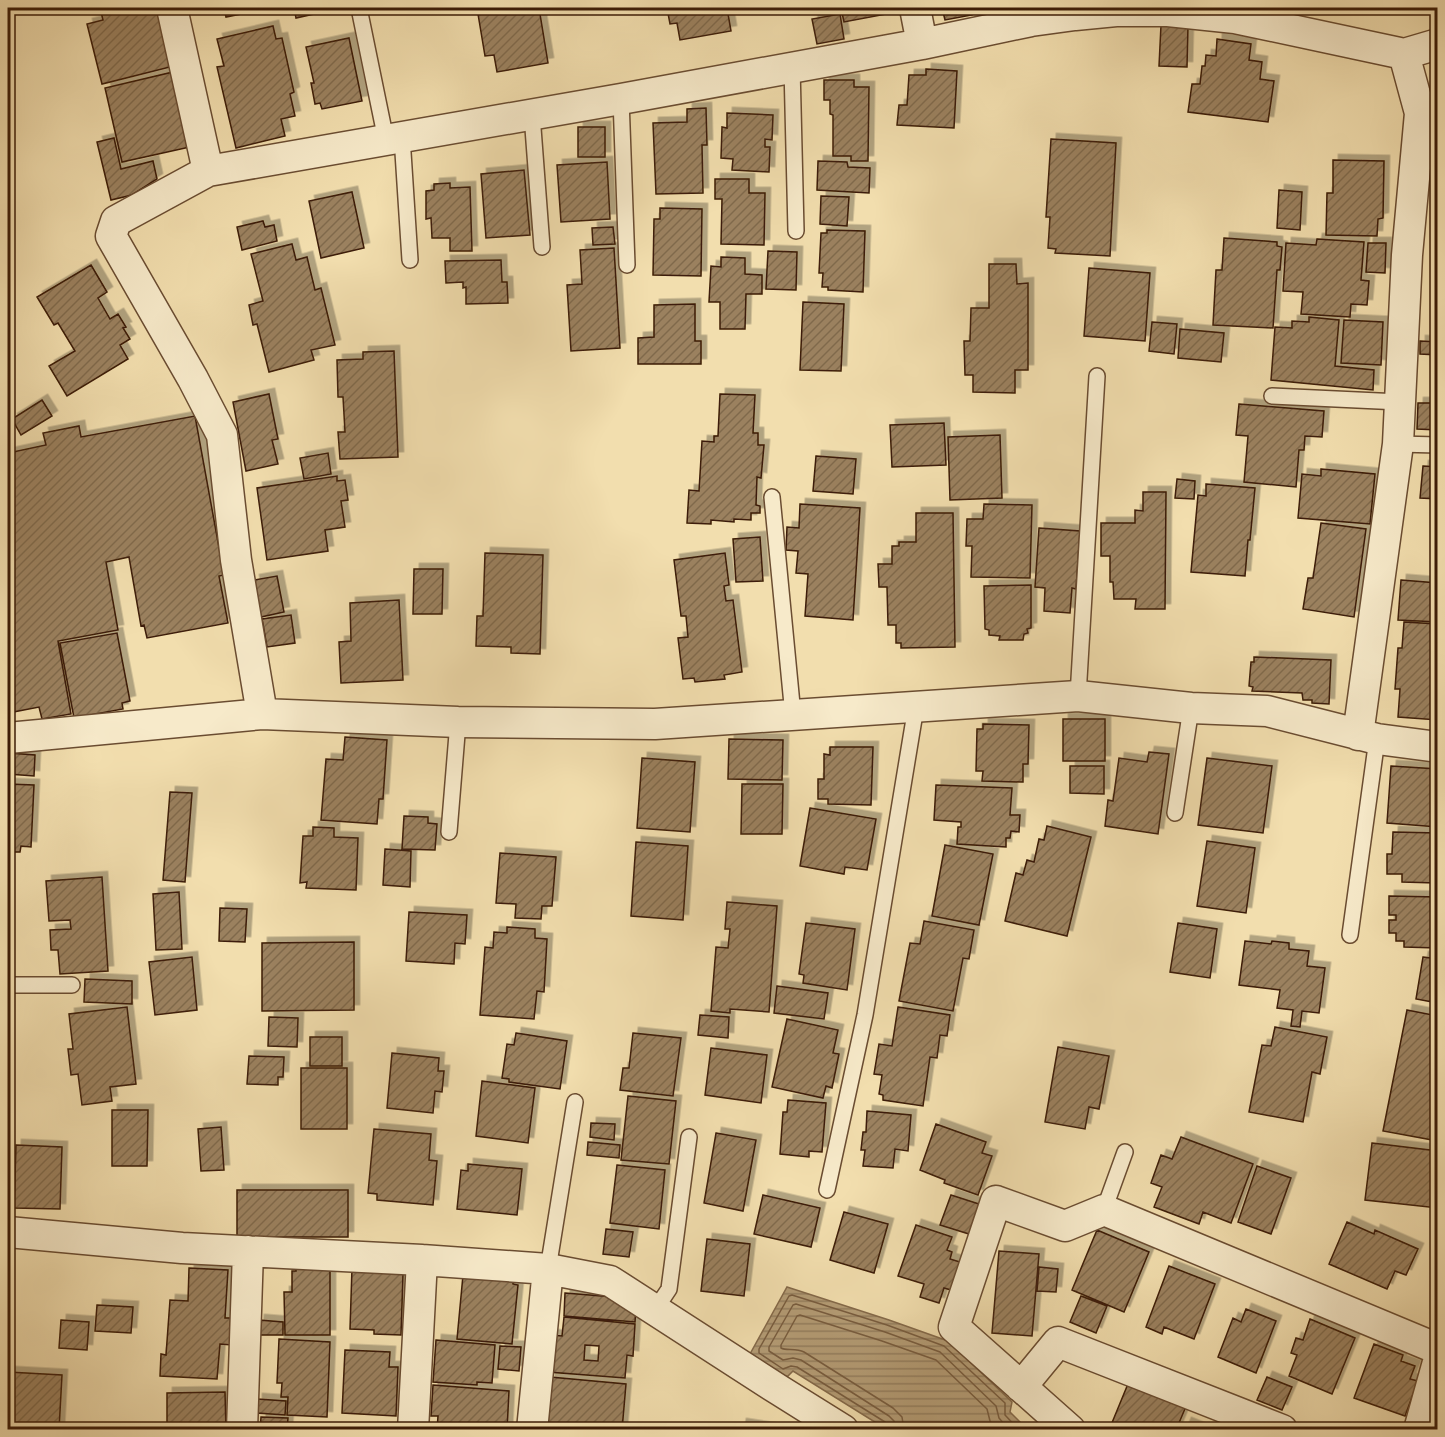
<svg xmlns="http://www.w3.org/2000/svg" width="1445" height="1437" viewBox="0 0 1445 1437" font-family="'IM FELL Great Primer',serif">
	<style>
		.water { fill: url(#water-rules); stroke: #846949; stroke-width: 1.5 }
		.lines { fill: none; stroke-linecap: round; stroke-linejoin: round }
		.shore { stroke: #785c3e; stroke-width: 1.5 }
		.building { fill: url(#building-hatch); stroke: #3c1c07; stroke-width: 1.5; fill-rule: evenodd; filter: url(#shadow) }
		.service-casing { stroke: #6a4c31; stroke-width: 18 }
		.minor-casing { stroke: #6a4c31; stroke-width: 33 }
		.service { stroke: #f7eaca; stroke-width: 15 }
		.minor { stroke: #f7eaca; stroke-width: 30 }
	</style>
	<defs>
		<pattern id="water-rules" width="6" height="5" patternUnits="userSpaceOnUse" patternTransform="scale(1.5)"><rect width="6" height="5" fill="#b49c75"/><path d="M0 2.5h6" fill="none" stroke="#947e5e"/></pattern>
		<pattern id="building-hatch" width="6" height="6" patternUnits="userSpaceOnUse" patternTransform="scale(1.5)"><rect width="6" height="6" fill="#9b815e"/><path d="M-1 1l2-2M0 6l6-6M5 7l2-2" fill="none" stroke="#80694c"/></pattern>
		<filter id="shadow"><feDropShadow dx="5.5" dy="-5.5" stdDeviation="0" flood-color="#0004"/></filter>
	</defs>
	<rect width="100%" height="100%" fill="#f2deae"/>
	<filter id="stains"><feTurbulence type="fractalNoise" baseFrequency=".00333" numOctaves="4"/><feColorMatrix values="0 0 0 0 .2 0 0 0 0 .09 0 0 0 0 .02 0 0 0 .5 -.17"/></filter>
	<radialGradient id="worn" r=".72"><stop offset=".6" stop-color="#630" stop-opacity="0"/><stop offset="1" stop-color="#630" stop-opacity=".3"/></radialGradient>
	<path class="water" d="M787 1287 889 1320 948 1341 1012 1402 1010 1412 1027 1429H886L793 1371 786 1378 750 1354Z"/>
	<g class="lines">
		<path class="shore" d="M888 1430 887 1425 885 1422 797 1367 791 1366 783 1369 759 1353V1349L789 1296 792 1295 887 1325 944 1346 1005 1403V1415L1019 1430
			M895 1430 894 1421 889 1416 801 1360 793 1358 783 1360 769 1351V1347L793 1305 796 1304 885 1332 940 1352 996 1406 999 1418 1009 1430
			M904 1430 902 1417 893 1408 804 1352C796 1348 786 1351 781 1348V1345L797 1316 800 1315 882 1341 936 1360 987 1409 990 1421 996 1430"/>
	</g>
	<path class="building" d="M100 8H160L169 45 165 46 170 67 102 84 87 24 103 20Z
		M224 8H270L226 17Z
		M294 8H341L296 18Z
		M477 8H539L548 63 497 72 494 55 485 56Z
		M667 8H727L731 31 680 40 677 23 670 24Z
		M841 8H891L892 13 844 22Z
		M942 8H992L972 11V15L945 20Z
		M840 14 844 39 817 44 812 19Z
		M1161 25 1188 26 1187 67 1159 66Z
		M273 26 276 39 282 38 294 92 290 94 295 116 281 119 285 136 236 148 217 67 224 66 217 39Z
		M349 38 362 101 322 109 320 103 315 104 311 83H314L306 47Z
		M1217 39 1251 44 1249 60 1262 62 1260 79 1274 81 1268 122 1188 112 1192 84H1200L1202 66H1205L1206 55 1216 56Z
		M926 69 957 71 954 128 897 125 899 105H907L909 75H926Z
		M173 72 190 147 122 162 105 88Z
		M824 80H854V87H869L868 161H851V156H833V115L830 114V100H824Z
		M706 108 707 145H702L703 193 656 194 653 123 687 122V109Z
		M727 113 773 115 772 140 765 139V147H770L769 172 732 170 733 159 721 158 722 127 727 128Z
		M578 127H605V157H578Z
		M114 138 121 169 153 161 157 179 132 195 111 200 97 142Z
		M1051 139 1116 143 1110 256 1055 253 1056 249 1048 248 1050 217H1046Z
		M1333 160 1384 161 1383 218 1378 219 1377 236 1326 235 1327 193H1333Z
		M818 161 847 162 848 167 870 168 869 193 817 190Z
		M607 162 610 219 561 222 557 165Z
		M524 170 530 235 486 238 481 174Z
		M715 179H749V193H765L764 245 721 244 722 199H715Z
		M450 183V188L470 187 472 251H450V238H432L431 218 426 219V191L434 190V184Z
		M1279 190 1302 192 1300 230 1277 228Z
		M352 192 364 248 321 258 309 201Z
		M821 196 849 197 847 226 820 224Z
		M660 208 702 209 701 276 653 275 654 219H660Z
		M263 221 265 227 274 225 277 241 242 250 237 227Z
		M613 227 615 244 593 245 592 228Z
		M827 230 865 231 863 292 828 290V287H822L823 273H819L821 233H827Z
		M1224 238 1277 242V246L1282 247 1280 270H1277L1273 328 1213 325 1216 270H1222Z
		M1317 239 1364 242 1361 280 1369 281 1367 305 1351 304 1350 317 1301 314 1303 292 1283 291 1286 243 1316 245Z
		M1368 243H1386L1385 273 1366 272Z
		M292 244 296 260 307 257 315 290 321 288 335 345 311 350 314 360 269 372 257 324 253 325 249 305 263 301 251 254Z
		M614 248 620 348 571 351 567 285 582 284 580 250Z
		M768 251 797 252 796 290 766 289Z
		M721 257 745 258V274L762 275V294H746L745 329H720V302H709L711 266 721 267Z
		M501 260 502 282H507L508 303 466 304V287L463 288V282L446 283 445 261Z
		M989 264H1016L1017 284 1028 283V370H1015V393L973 392V375H965L964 341H970L971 308H989Z
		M91 265 107 292 98 298 110 319 118 314 126 327 123 328 130 339 120 345 128 359 67 396 49 366 75 351 58 323 54 325 37 297Z
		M1089 268 1150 273 1145 341 1084 336Z
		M803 302 844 304 841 371 800 370Z
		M695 304V341H701V364H638V338L654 337V305Z
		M1309 317 1339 320 1335 366 1374 370 1373 390 1271 380 1275 327 1292 328V321L1309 322Z
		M1344 320 1383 322 1381 365 1341 363Z
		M1152 322 1177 324 1174 354 1149 351Z
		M1180 329 1224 333 1221 362 1178 358Z
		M1420 341 1438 342V355L1420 354Z
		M394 351 398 457 340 459 338 432H345L343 397H338L337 360 363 359V352Z
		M269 394 278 439 272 440 278 464 246 471 233 402Z
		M720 394 755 395 753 433H758V445H764L761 478 757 477 756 505 760 506V513H751V520L734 519V522L711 520V524L687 523 689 490 699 491 702 441 714 442V436H718Z
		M42 400 52 416 21 435 12 419Z
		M1418 403H1438V430L1417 429Z
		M1239 404 1324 411 1322 437 1305 436 1304 450H1299L1296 487 1244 482 1248 436 1236 435Z
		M195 416 224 575 219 576 228 623 147 638 144 625 141 626 129 557 106 562 118 630 58 641 71 714 42 719 39 707 8 713V453L46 445 43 433 79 426 81 437Z
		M944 423 946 465 892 467 890 425Z
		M1000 435 1002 498 950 500 948 437Z
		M328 453 331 474 304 479 300 458Z
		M816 456 856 459 853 494 813 491Z
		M1423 466 1438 467V499L1420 498Z
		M1321 469 1375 474 1370 524 1298 518 1302 474 1321 476Z
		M337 476V481L345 480 348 500 341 501 345 527 325 530 328 551 267 560 257 488Z
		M1177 479 1195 481 1194 499 1175 498Z
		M1206 484 1255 488 1250 540H1248L1245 576 1191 572 1198 495 1206 496Z
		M1143 492H1166L1165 609H1135L1136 599H1114L1113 582H1110V556H1101V523H1135V510L1143 511Z
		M800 504 860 508 853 620 805 616 808 574 796 573 798 551 786 550 787 527 799 528Z
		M984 504 1032 505 1030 578 971 577 972 546H966L967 519H983Z
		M916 513H953L955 647 901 648V643H896V625H888L887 587H879L878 564H892V546H899V542H916Z
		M1321 523 1366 529 1354 617 1303 609 1308 578H1313Z
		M1039 528 1080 531 1076 589 1072 588 1070 613 1044 611 1045 588 1035 587Z
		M760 537 763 581 736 582 733 539Z
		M485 553 543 555 540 654 511 653V647L476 646 477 616H483Z
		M725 553 729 585 724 586 726 601 733 600 742 672 724 675 725 679 695 682 694 678 683 679 678 638 688 637 686 616H681L674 560Z
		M414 569H443L442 614H413Z
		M277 576 284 612 261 617 254 580Z
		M1401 580 1438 583V622L1398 620Z
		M1031 585V628L1027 629 1028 633 1024 634 1023 640H999L1000 636 989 635V630L985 629 984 586Z
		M399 600 403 680 341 683 339 642 351 641 350 603Z
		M291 615 295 643 267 647 262 619Z
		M1404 622 1438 624V720L1398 717 1400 689H1395L1398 648H1402Z
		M117 633 130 701 122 703 123 709 74 718 60 643Z
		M1254 657 1331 660 1329 704 1312 703V700H1303L1302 693 1252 691 1253 687 1249 686 1251 662H1254Z
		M1063 719H1105V761H1063Z
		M983 724 1029 725 1028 764H1023V782L982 781 983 771H976L977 729H983Z
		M345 737 387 740 383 799H379L377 824 321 820 326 759 343 760Z
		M729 739 783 740 782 780 728 779Z
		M830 747H873L871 805 828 804V799H818V779H824V754L830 755Z
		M1149 752 1169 754 1158 834 1105 826 1108 800 1113 801 1119 758 1147 762Z
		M9 753 35 755 34 776 8 774Z
		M642 758 695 762 690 832 637 828Z
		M1207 758 1272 766 1263 833 1198 825Z
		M1070 766H1104V794L1070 793Z
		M1391 766 1438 769V827L1387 823Z
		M8 784 34 785 31 847 21 846 20 852H8Z
		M742 784H783L782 834H741Z
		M936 785 1012 788 1010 815H1020L1019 832 1011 831 1010 838H1006V847L957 844 958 827H961V822L934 820Z
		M170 792 192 793 185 882 163 880Z
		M810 808 876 819 867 870 845 867 844 874 800 866Z
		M404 816 428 817V823L437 824 435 850 402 849Z
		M1047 826 1091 837 1067 936 1005 921 1016 873 1023 875 1027 860 1034 862 1039 839 1044 840Z
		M313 827 334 828V837L358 838 356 890 306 888 307 882 300 883 303 836H313Z
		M1393 832 1438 833 1436 883 1402 882V874H1387V854H1392Z
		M1207 841 1255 848 1246 913 1197 906Z
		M636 842 688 846 683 920 631 916Z
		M945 845 993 854 979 925 932 916Z
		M385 849 411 851 410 887 383 885Z
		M500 853 556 857 552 906H542L541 919 515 918 516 904 496 903Z
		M102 877 108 971 60 974 58 950H51L50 930 71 929 70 920 49 921 46 881Z
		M179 892 182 949 156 950 153 894Z
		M1389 896 1438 897 1437 948 1404 947V941H1396V933H1389V920H1396V915H1389Z
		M727 902 777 906 769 1012 730 1009V1013L711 1011 716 947 728 948 730 929H725Z
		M220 908 247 909 245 942 219 941Z
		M409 912 467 915 465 944 455 943 454 964 406 961Z
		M924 921 974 930 969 959 963 958 953 1011 899 1001 910 943 920 944Z
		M806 923 855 929 847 990 803 983 804 975 799 974Z
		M1178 923 1217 929 1210 978 1170 972Z
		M507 927 535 929V938L547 939 544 992 537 991 534 1019 480 1015 485 947 493 948 494 932 507 933Z
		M1245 941 1271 944 1272 941 1289 943V949L1309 951 1307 966 1325 968 1319 1013 1302 1011 1300 1027 1291 1026 1293 1010 1277 1008 1280 990 1239 985Z
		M354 942V1010L262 1011V943Z
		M192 957 197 1010 155 1015 149 962Z
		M1423 957 1438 959V1003L1416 999Z
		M85 979 132 981V1004L84 1002Z
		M777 986 828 993 824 1019 774 1013Z
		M127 1007 136 1084 110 1087 112 1101 82 1105 78 1074 71 1075 68 1049H73L69 1014Z
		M898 1007 950 1015 947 1036 940 1035 937 1058 930 1057 923 1106 883 1100V1095L879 1094 882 1075 874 1074 879 1044 892 1046Z
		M1407 1010 1438 1016V1141L1383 1131Z
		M700 1015 729 1017 728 1038 698 1035Z
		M269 1017 298 1018 297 1047 268 1046Z
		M787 1019 838 1030 833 1053 839 1054 832 1088 826 1086 823 1098 772 1087Z
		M1275 1027 1327 1037 1320 1074 1312 1072 1303 1122 1249 1112 1262 1045 1271 1046Z
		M516 1033 567 1041 560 1089 509 1082V1079L502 1078 507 1044 514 1045Z
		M633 1033 681 1038 673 1096 620 1090 623 1068H629Z
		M310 1037H342V1066H310Z
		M1058 1047 1109 1056 1099 1109 1089 1107 1085 1129 1045 1122Z
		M711 1048 767 1055 761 1103 705 1095Z
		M392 1053 439 1058 438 1071H444L442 1092 435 1091 433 1113 387 1108Z
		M249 1056 284 1057 283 1077H278V1085L247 1084Z
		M301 1068H347V1129H301Z
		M482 1081 535 1088 528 1143 476 1136Z
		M628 1096 676 1101 669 1164 621 1160Z
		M788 1100 826 1103 822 1152 809 1151V1157L780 1154 783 1112H787Z
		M112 1110H148L147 1166H112Z
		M867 1111 911 1115 908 1151 895 1149 893 1168 863 1166 865 1150H861L863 1132H866Z
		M591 1123 615 1124 614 1140 590 1137Z
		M936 1124 986 1142 982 1153 992 1156 978 1195 944 1183 945 1180 920 1170Z
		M221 1127 224 1170 201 1171 198 1129Z
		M374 1129 431 1134 429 1160 437 1161 433 1205 377 1200V1194L368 1193Z
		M716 1133 756 1140 743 1211 704 1203Z
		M1181 1137 1253 1164 1231 1223 1203 1212 1199 1224 1154 1207 1162 1187 1151 1183 1161 1155 1172 1159Z
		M588 1142 620 1145 619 1158 587 1155Z
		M1372 1143 1438 1151V1208L1365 1200Z
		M16 1145 62 1147 60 1209 14 1208Z
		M468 1164 522 1169 517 1215 457 1209 461 1170 468 1171Z
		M617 1165 665 1170 659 1229 610 1223Z
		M1257 1166 1291 1178 1271 1234 1238 1222Z
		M237 1190H348V1237H237Z
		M763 1195 820 1208 811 1247 754 1234Z
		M951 1195 979 1204 969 1234 940 1225Z
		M844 1212 888 1224 874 1273 830 1260Z
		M1347 1222 1374 1234 1375 1230 1418 1249 1406 1275 1395 1271 1387 1289 1329 1264Z
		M916 1225 952 1237 947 1250 952 1252 950 1259 960 1262 951 1290 944 1288 939 1303 920 1297 924 1284 898 1276Z
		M606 1229 633 1232 629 1257 603 1254Z
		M1097 1230 1149 1252 1124 1312 1072 1290Z
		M707 1239 750 1244 744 1296 701 1291Z
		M999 1251 1039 1254 1032 1336 992 1333Z
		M296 1266H330V1335H285L284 1292H292V1271H296Z
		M1169 1266 1215 1284 1194 1339 1164 1327 1162 1334 1146 1327Z
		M1039 1267 1058 1269 1056 1292 1037 1291Z
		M189 1268 228 1270 225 1318H233L232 1345 220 1344 217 1379 160 1376 161 1354 166 1355 170 1300 188 1301Z
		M352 1268H379V1273L403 1274 401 1335 374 1334V1330L350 1329Z
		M463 1275 513 1280V1284L518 1285 512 1344 457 1339Z
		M565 1293 614 1297 636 1309 635 1322 564 1316Z
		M1081 1296 1107 1306 1096 1333 1070 1322Z
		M97 1305 133 1307 131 1333 95 1331Z
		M1246 1309 1276 1321 1256 1373 1218 1357 1233 1318 1241 1322Z
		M564 1317 635 1324 633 1356 627 1355 625 1378 548 1372 551 1335 562 1336ZM585 1345 599 1346 598 1361 584 1360Z
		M1310 1319 1355 1338 1332 1394 1289 1376 1297 1355 1291 1353 1296 1338 1303 1340Z
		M61 1320 89 1322 87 1350 59 1348Z
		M259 1320 283 1322V1335H258Z
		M279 1339 330 1342 327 1417 287 1415 288 1397H281L282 1383H277Z
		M436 1340 495 1345 492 1383 477 1382V1385L433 1382Z
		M1374 1344 1403 1355 1401 1361 1415 1366 1410 1379 1418 1381 1405 1416 1354 1398Z
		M500 1346 521 1347 519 1371 498 1369Z
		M345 1350 390 1352 389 1367H398L396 1416 342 1413Z
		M8 1372 62 1375 59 1430H8Z
		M550 1377 626 1384 622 1430H546Z
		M1267 1377 1292 1387 1282 1410 1257 1400Z
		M1130 1379 1187 1404 1176 1430H1109Z
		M433 1385 509 1391 507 1430H437L438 1416H431Z
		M225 1392 226 1430H167V1393Z
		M257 1399 286 1401 285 1415 257 1413Z
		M261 1417 288 1418 287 1430H260Z
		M1222 1422 1240 1430H1219Z
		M1186 1423 1201 1429V1430H1183Z
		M741 1424 780 1430H740Z"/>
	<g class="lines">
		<g class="service-casing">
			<path id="service" d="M360 13 386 140
				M792 67 796 231
				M621 99 627 265
				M532 115 542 247
				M402 137 410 260
				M1272 396 1400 402
				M1398 444 1438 445
				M772 497 793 715
				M1078 696 1097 376
				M1175 813 1191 708
				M449 832 458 722
				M1350 935 1377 739
				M8 985H72
				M827 1190 865 1015 916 707
				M1104 1210 1125 1152
				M548 1269 575 1102
				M655 1310 669 1289 689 1137"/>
		</g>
		<g class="minor-casing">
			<path id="minor" d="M172 8 208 171
				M915 8 922 44
				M1404 54 1438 44
				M262 714 236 560 222 435 193 379 111 236 116 221 208 171 621 99 922 44 1031 21 1075 15 1116 11H1168L1235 18 1404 54 1420 113 1407 255 1398 444 1358 735
				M8 738 262 714 458 722 655 724 1078 696 1191 708 1267 711 1377 739 1438 747
				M8 1232 182 1248 422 1260 548 1269 610 1281 779 1390 843 1430
				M1021 1387 1058 1342 1282 1430
				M242 1430 248 1251
				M413 1430 422 1260
				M532 1430 548 1269
				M1070 1430 954 1327 996 1201 1065 1226 1104 1210 1438 1349
				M1419 1430 1438 1362"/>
		</g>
		<use href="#service" class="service"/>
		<use href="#minor" class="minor"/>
	</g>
	<rect width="1445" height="1437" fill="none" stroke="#f2deae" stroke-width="30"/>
	<rect x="9" y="9" width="1427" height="1419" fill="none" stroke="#3c1c07" stroke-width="3"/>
	<rect x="15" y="15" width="1415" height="1407" fill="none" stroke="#3c1c07" stroke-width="1.5"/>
	<rect width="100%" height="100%" filter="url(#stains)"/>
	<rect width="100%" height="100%" fill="url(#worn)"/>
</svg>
